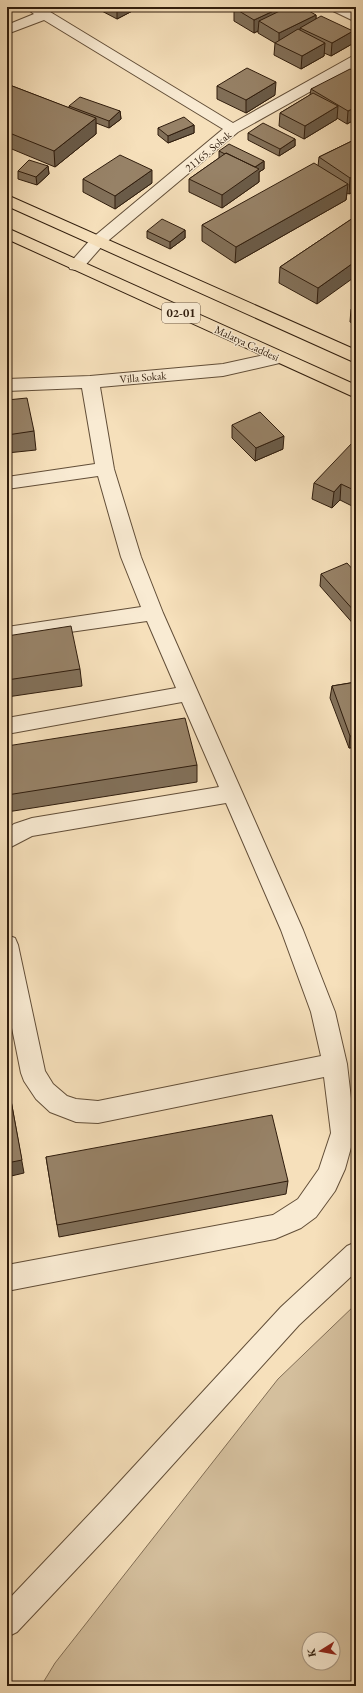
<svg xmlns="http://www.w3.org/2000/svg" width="363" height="1693" viewBox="0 0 363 1693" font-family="'EB Garamond',serif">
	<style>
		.green { fill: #d4bf9d; stroke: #826e55; fill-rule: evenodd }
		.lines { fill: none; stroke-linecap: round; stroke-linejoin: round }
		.minor-casing { stroke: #624e38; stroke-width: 2 }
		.major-casing { stroke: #301d0d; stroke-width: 2 }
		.minor { fill: #f9ebd3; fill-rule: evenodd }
		.major { fill: #f6e0bb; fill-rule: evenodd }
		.wall { fill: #827059; stroke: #301d0d }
		.shaded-wall { fill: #6a5b48; stroke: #301d0d }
		.building { fill: #978267; stroke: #301d0d }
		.labels { text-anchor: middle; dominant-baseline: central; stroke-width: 3; stroke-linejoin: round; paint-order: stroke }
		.far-street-label { font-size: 11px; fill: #301d0d; stroke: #f9ebd3 }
		.shield { fill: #f9ebd3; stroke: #6c5b48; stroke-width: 1 }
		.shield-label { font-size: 12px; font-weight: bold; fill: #301d0d }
	</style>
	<rect width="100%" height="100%" fill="#f6e0bb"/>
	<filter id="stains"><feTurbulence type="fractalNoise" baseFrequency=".005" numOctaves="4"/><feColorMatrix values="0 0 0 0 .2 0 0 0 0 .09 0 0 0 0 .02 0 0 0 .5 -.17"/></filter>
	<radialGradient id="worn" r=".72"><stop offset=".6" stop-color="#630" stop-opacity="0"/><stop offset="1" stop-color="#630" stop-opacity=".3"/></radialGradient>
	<path class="green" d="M356 1304V1686H41L55 1663 278 1379ZM309 1639H333V1663H309Z"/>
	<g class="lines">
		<g class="minor-casing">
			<path id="minor" d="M25 7H42L233 123 351 57 356 56V66L238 132 103 245 82 269 76 270 70 269 68 265 91 239 223 129 44 20 7 34V25L34 14Z
				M329 7H346L356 12V22L331 10Z
				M278 352 284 354 287 358 284 362 223 376 100 387 114 469 141 557 163 613 303 930 335 1012 347 1064 355 1133 345 1169 335 1191 316 1217 301 1228 275 1239 7 1291V1265L273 1215 298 1199 319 1169 331 1133 324 1077 98 1123 76 1122 50 1112 36 1099 24 1081 21 1073 7 1003V935L15 938 18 945 45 1071 53 1084 67 1096 76 1099 98 1101 321 1056 311 1012 281 930 226 803 32 836 7 849V829L14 824 32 818 219 787 182 702 7 734V718L176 688 147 621 7 641V627L141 607 121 557 98 476 7 489V477L95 464 82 388 7 391V379L90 376 223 364Z
				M356 1242V1272L299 1325 121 1522 17 1632 7 1637V1601L101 1502 281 1307 347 1246Z"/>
		</g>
		<g class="major-casing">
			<path id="major" d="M7 195 356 350V363L7 206Z
				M7 228 356 385V398L7 239Z"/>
		</g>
		<use href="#minor" class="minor"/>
		<use href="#major" class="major"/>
	</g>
	<path class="wall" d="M98 7H140L117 19 98 9Z
		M234 8 316 15V19L353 31 352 44 331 56 324 53V56L301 69 274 55 275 43 258 33V31L254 33 234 21Z
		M356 72V119L347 124 337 118V119L304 139 279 126 280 113 310 95 311 89Z
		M7 84 69 108V106L120 111 121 119 109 128 96 123V134L55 167 7 147Z
		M217 86 275 95 246 113 217 99Z
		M194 125V133L168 143 158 135V128Z
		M248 133 295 139V146L279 156 248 140Z
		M356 139V190L349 194 347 193 346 200 235 263 202 241V225L318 166 319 157Z
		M219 151 264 161V169L259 172V182L222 208 189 192V179L219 158Z
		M48 166 49 174 37 185 18 179V171Z
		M83 179 152 183 115 209 83 192Z
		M356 216 317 304 279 283 280 267Z
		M185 230V238L170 249 147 238V231Z
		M356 305V325L350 322 351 309Z
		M7 400 34 431 36 450 7 453Z
		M232 425 283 449 255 461 232 438Z
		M356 443V508L340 500 332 508 312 499 314 483Z
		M356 573V627L320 586 321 574Z
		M7 636 80 669 82 686 7 697Z
		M356 682V747L349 748 330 698 332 686Z
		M7 746 197 765V782L7 812Z
		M356 753V762L355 760Z
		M46 1157 288 1181 286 1194 59 1237Z"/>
	<path class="shaded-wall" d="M117 7H140L117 19Z
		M218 7H224L218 9Z
		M282 7H296L259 21 258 31 254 33V20Z
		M316 15V28H300V36L279 44V33Z
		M353 31 352 44 331 56 332 43Z
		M325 43 324 56 301 69 302 56Z
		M276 82 275 95 246 113V100Z
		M338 106 337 119 304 139 305 126Z
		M356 107V119L347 124 348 111Z
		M120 111 121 119 109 128V121Z
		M96 118V134L55 167 54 151Z
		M194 125V133L168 143V136Z
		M295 139V146L279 156 280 149Z
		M264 161V169L259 172V182L222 208V195L254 168Z
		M48 166 49 174 37 185 36 177Z
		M152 170V183L115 209V196Z
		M356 175V190L349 194 350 178Z
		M348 184 346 200 235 263 236 247Z
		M185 230V238L170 249V242Z
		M356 261V276L317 304 318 288Z
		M284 436 283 449 255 461 256 448Z
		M341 484 340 500 332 508 334 492Z
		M356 735V747L349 748 350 736Z
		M7 1078 24 1173 7 1177Z"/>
	<path class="building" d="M237 7H282L254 20 234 8Z
		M288 7H302L316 15 279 33 259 21Z
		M321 16 353 31 332 43 300 28Z
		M298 29 325 43 302 56 275 43Z
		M247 68 276 82 246 100 217 86Z
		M350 69 356 72V107L348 111 311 89Z
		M7 84 96 118 54 151 7 132Z
		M313 93 338 106 305 126 280 113Z
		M80 97 120 111 109 121 69 106Z
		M184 117 194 125 168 136 158 128Z
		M263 123 295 139 280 149 248 133Z
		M356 139V175L350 178 319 157Z
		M229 144 264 161 255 167 226 153 225 154 219 151Z
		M226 153 259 169 222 195 189 179Z
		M120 155 152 170 115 196 83 179Z
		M29 160 48 166 36 177 18 171Z
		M314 163 348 184 236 247 202 225Z
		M356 216V261L318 288 280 267Z
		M162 219 185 230 170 242 147 231Z
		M356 305V311L351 309Z
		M27 398 34 431 7 435V400Z
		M260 412 284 436 256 448 232 425Z
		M353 442 356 443V491L341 484 334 492 314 483Z
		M347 563 356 573V613L321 574Z
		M71 626 80 669 7 680V636Z
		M356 682V735L350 736 332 686Z
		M185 718 197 765 7 795V746Z
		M7 1079 22 1160 7 1163Z
		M272 1115 288 1181 57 1225 46 1157Z"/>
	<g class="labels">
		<g class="far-street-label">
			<text transform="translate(208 151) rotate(-40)">21165. Sokak</text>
			<text transform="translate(247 343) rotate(25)">Malatya Caddesi</text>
			<text transform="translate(143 377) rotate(-5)">Villa Sokak</text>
		</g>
		<rect class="shield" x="162" y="303" width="38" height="20" rx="3"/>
		<g class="shield-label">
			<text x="181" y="313">02-01</text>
		</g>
	</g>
	<rect width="363" height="1693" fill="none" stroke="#f6e0bb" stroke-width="24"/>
	<rect x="8" y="8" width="347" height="1677" fill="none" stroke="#301d0d" stroke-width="2"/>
	<rect x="12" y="12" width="339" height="1669" fill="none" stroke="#301d0d"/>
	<g transform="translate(321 1651) rotate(259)"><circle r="19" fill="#f9ebd3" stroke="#a99984"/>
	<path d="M0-3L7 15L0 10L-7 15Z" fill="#8f2418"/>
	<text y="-6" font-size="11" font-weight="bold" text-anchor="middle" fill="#301d0d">K</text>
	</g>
	<rect width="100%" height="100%" filter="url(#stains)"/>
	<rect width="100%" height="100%" fill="url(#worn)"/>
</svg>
